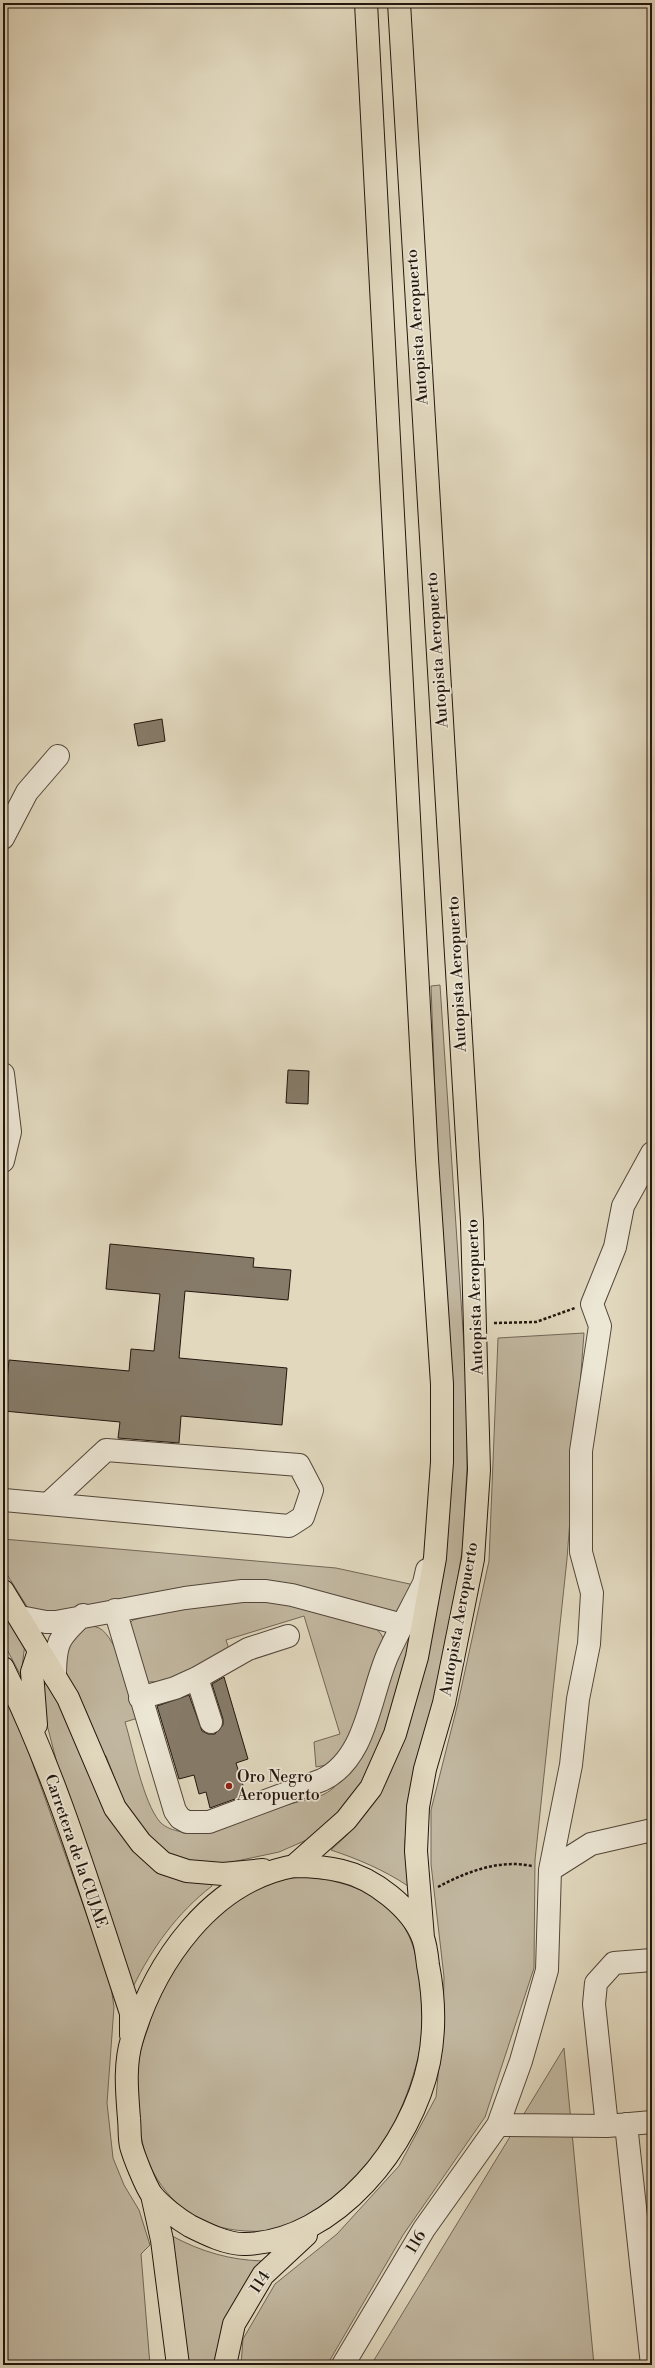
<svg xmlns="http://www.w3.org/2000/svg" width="655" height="2368" viewBox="0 0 655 2368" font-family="'Libre Bodoni',serif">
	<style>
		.green { fill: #c1b7a0; stroke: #726656 }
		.building { fill: #867b69; stroke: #23160d }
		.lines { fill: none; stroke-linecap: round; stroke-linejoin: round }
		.minor-casing { stroke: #524639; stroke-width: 24 }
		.highway-casing { stroke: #23160d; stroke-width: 24 }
		.path { stroke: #23160d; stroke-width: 2.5; stroke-dasharray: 3 2; stroke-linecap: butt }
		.minor { stroke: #ece6d5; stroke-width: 22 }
		.highway { stroke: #e1d8be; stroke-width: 22 }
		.poi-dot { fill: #8f2418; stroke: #ece6d5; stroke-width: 1.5 }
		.labels { text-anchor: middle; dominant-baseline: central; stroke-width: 3.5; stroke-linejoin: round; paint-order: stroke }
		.street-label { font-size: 16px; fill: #23160d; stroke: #ece6d5 }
		.poi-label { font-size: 16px; fill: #23160d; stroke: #ece6d5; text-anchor: start }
	</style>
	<rect width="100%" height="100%" fill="#e1d8be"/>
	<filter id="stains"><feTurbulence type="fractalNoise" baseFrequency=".005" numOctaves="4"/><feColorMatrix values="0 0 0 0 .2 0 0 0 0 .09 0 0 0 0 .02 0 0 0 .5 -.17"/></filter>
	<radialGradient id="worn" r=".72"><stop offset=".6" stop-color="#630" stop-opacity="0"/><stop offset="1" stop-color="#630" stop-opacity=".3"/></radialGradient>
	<path class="green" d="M440 985 467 1391V1467L463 1545 445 1660 409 1801 405 1842 408 1886C384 1870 358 1859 331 1850L347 1835 364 1815 405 1733 419 1691 430 1639 438 1174 431 986Z
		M584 1333 567 1559 535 1860 534 1968 485 2117 403 2235 327 2365H241L243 2339 275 2284 337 2234 399 2166 436 2097 443 2024 444 1977 431 1864V1810L458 1703 489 1561 498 1338Z
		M3 1539 336 1568 419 1586 399 1613 322 1593 93 1611 31 1613 3 1568Z
		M260 1597 373 1625 381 1634 384 1640 356 1732 331 1764 316 1767 314 1742 340 1734 304 1616 226 1640 230 1652C209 1662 168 1687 145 1681L130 1623 133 1620 207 1601Z
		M417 1608 391 1728 355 1797 318 1835 279 1852 218 1865 197 1864 176 1858 159 1849 127 1810 106 1756 95 1745 63 1673 70 1635C78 1630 89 1623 99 1628 118 1637 132 1698 138 1718L125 1722C133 1748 143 1802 160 1822 166 1828 173 1830 182 1832L317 1797C333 1792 340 1782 349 1768Z
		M3 1609 25 1643 21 1676 3 1642Z
		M41 1667 124 1833 211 1883 212 1886C177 1913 152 1948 133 1987L60 1775 37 1686Z
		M3 1692 20 1728 110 1980 114 2007 107 2103 113 2158 124 2185 139 2210 150 2245 141 2254 150 2365H3Z
		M306 1877C337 1880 367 1888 390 1909 411 1928 419 1961 421 1987 422 1999 425 2012 424 2023 415 2111 349 2239 246 2231 223 2230 198 2222 181 2207 150 2179 140 2149 138 2108 137 2098 136 2087 136 2077 137 2060 142 2044 148 2028 151 2018 153 2008 157 1999 172 1962 201 1928 232 1904 238 1899 245 1893 252 1889 269 1879 288 1878 306 1877Z
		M564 2048 594 2365H371Z
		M172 2236C202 2252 230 2260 263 2261L224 2325 214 2365H185Z"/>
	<path class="building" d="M162 719 165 741 138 746 134 724Z
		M288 1070 309 1071 308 1104 286 1103Z
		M110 1244 254 1258 253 1267 291 1270 288 1300 185 1291 179 1358 287 1368 282 1425 181 1416 179 1443 118 1438 120 1422 4 1411 9 1360 129 1371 131 1349 154 1351 160 1294 106 1289Z
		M224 1677 248 1759 236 1763 246 1795 210 1808 206 1792 199 1794 194 1775 179 1779 157 1706 189 1695 202 1731 208 1734H215L223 1725V1719L212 1684Z"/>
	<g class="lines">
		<g class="minor-casing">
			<path id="minor" d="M3 838 27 792 58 756
				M3 1074 10 1132 3 1161
				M3 1500H4L289 1526 303 1517 312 1490 299 1465 106 1450 48 1504
				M115 1610 175 1811 180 1818 187 1822H209L322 1780C367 1759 370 1694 388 1654 399 1630 412 1607 424 1583L427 1570
				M20 1617 46 1622H56L185 1598 242 1591H266L292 1595 403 1625
				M55 1677C55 1643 58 1638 83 1615
				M197 1678 211 1722
				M140 1698 175 1688 197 1678 248 1649 288 1636
				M550 1870 591 1844 652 1830
				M626 2124 652 2365
				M498 2125 607 2126 652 2122
				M607 2126 594 2004 596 1983 614 1963 652 1960
				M343 2365 424 2229 498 2125 521 2061 547 1970 550 1870 571 1765 578 1699 589 1644 592 1593 581 1552V1451L600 1326 592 1304 615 1247 623 1206 652 1153"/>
		</g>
		<g class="highway-casing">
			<path id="highway" d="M399 3 472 1222 479 1470 473 1559 444 1703 425 1769 418 1807 416 1851 423 1938
				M3 1591 68 1698 115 1808 141 1843 163 1863 187 1871 223 1874 263 1870
				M3 1668C58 1778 92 1897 131 2013V2035
				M36 1725 32 1672 39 1651
				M294 1866 346 1820 371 1788 395 1734 417 1657 435 1558 442 1462V1384L427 1159 366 3
				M294 1866C310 1866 326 1867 342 1871 373 1878 412 1908 423 1938 426 1946 427 1956 428 1965 434 1996 435 2031 429 2062 412 2145 336 2241 246 2244 228 2245 206 2234 190 2226 178 2219 161 2206 152 2195 146 2187 134 2157 131 2146 129 2137 130 2128 129 2119 127 2092 124 2065 132 2039 155 1962 211 1881 294 1866Z
				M152 2195 162 2240 178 2365
				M225 2365 234 2324 263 2275 306 2235"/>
		</g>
		<path class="path" d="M494 1323 536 1322 575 1308
			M438 1887C466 1872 499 1859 532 1866"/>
		<use href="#minor" class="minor"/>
		<use href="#highway" class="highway"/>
	</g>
	<circle class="poi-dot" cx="229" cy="1786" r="4"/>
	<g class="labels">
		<g class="street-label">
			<text transform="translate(417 327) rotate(-94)">Autopista Aeropuerto</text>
			<text transform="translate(437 650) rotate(-94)">Autopista Aeropuerto</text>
			<text transform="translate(457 974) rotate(-93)">Autopista Aeropuerto</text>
			<text transform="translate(475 1297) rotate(-92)">Autopista Aeropuerto</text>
			<text transform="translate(459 1619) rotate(-80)">Autopista Aeropuerto</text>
			<text transform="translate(76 1851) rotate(71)">Carretera de la CUJAE</text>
			<text transform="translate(416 2242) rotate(-59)">116</text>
			<text transform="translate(260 2282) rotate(-56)">114</text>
		</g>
		<g class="poi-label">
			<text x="237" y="1777">Oro Negro<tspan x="237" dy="18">Aeropuerto</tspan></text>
		</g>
	</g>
	<rect width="655" height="2368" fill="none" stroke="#e1d8be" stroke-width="16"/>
	<rect x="4" y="4" width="647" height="2360" fill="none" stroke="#23160d" stroke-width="2"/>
	<rect x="8" y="8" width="639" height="2352" fill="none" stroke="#23160d"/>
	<rect width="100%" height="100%" filter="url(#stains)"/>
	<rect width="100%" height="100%" fill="url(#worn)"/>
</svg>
